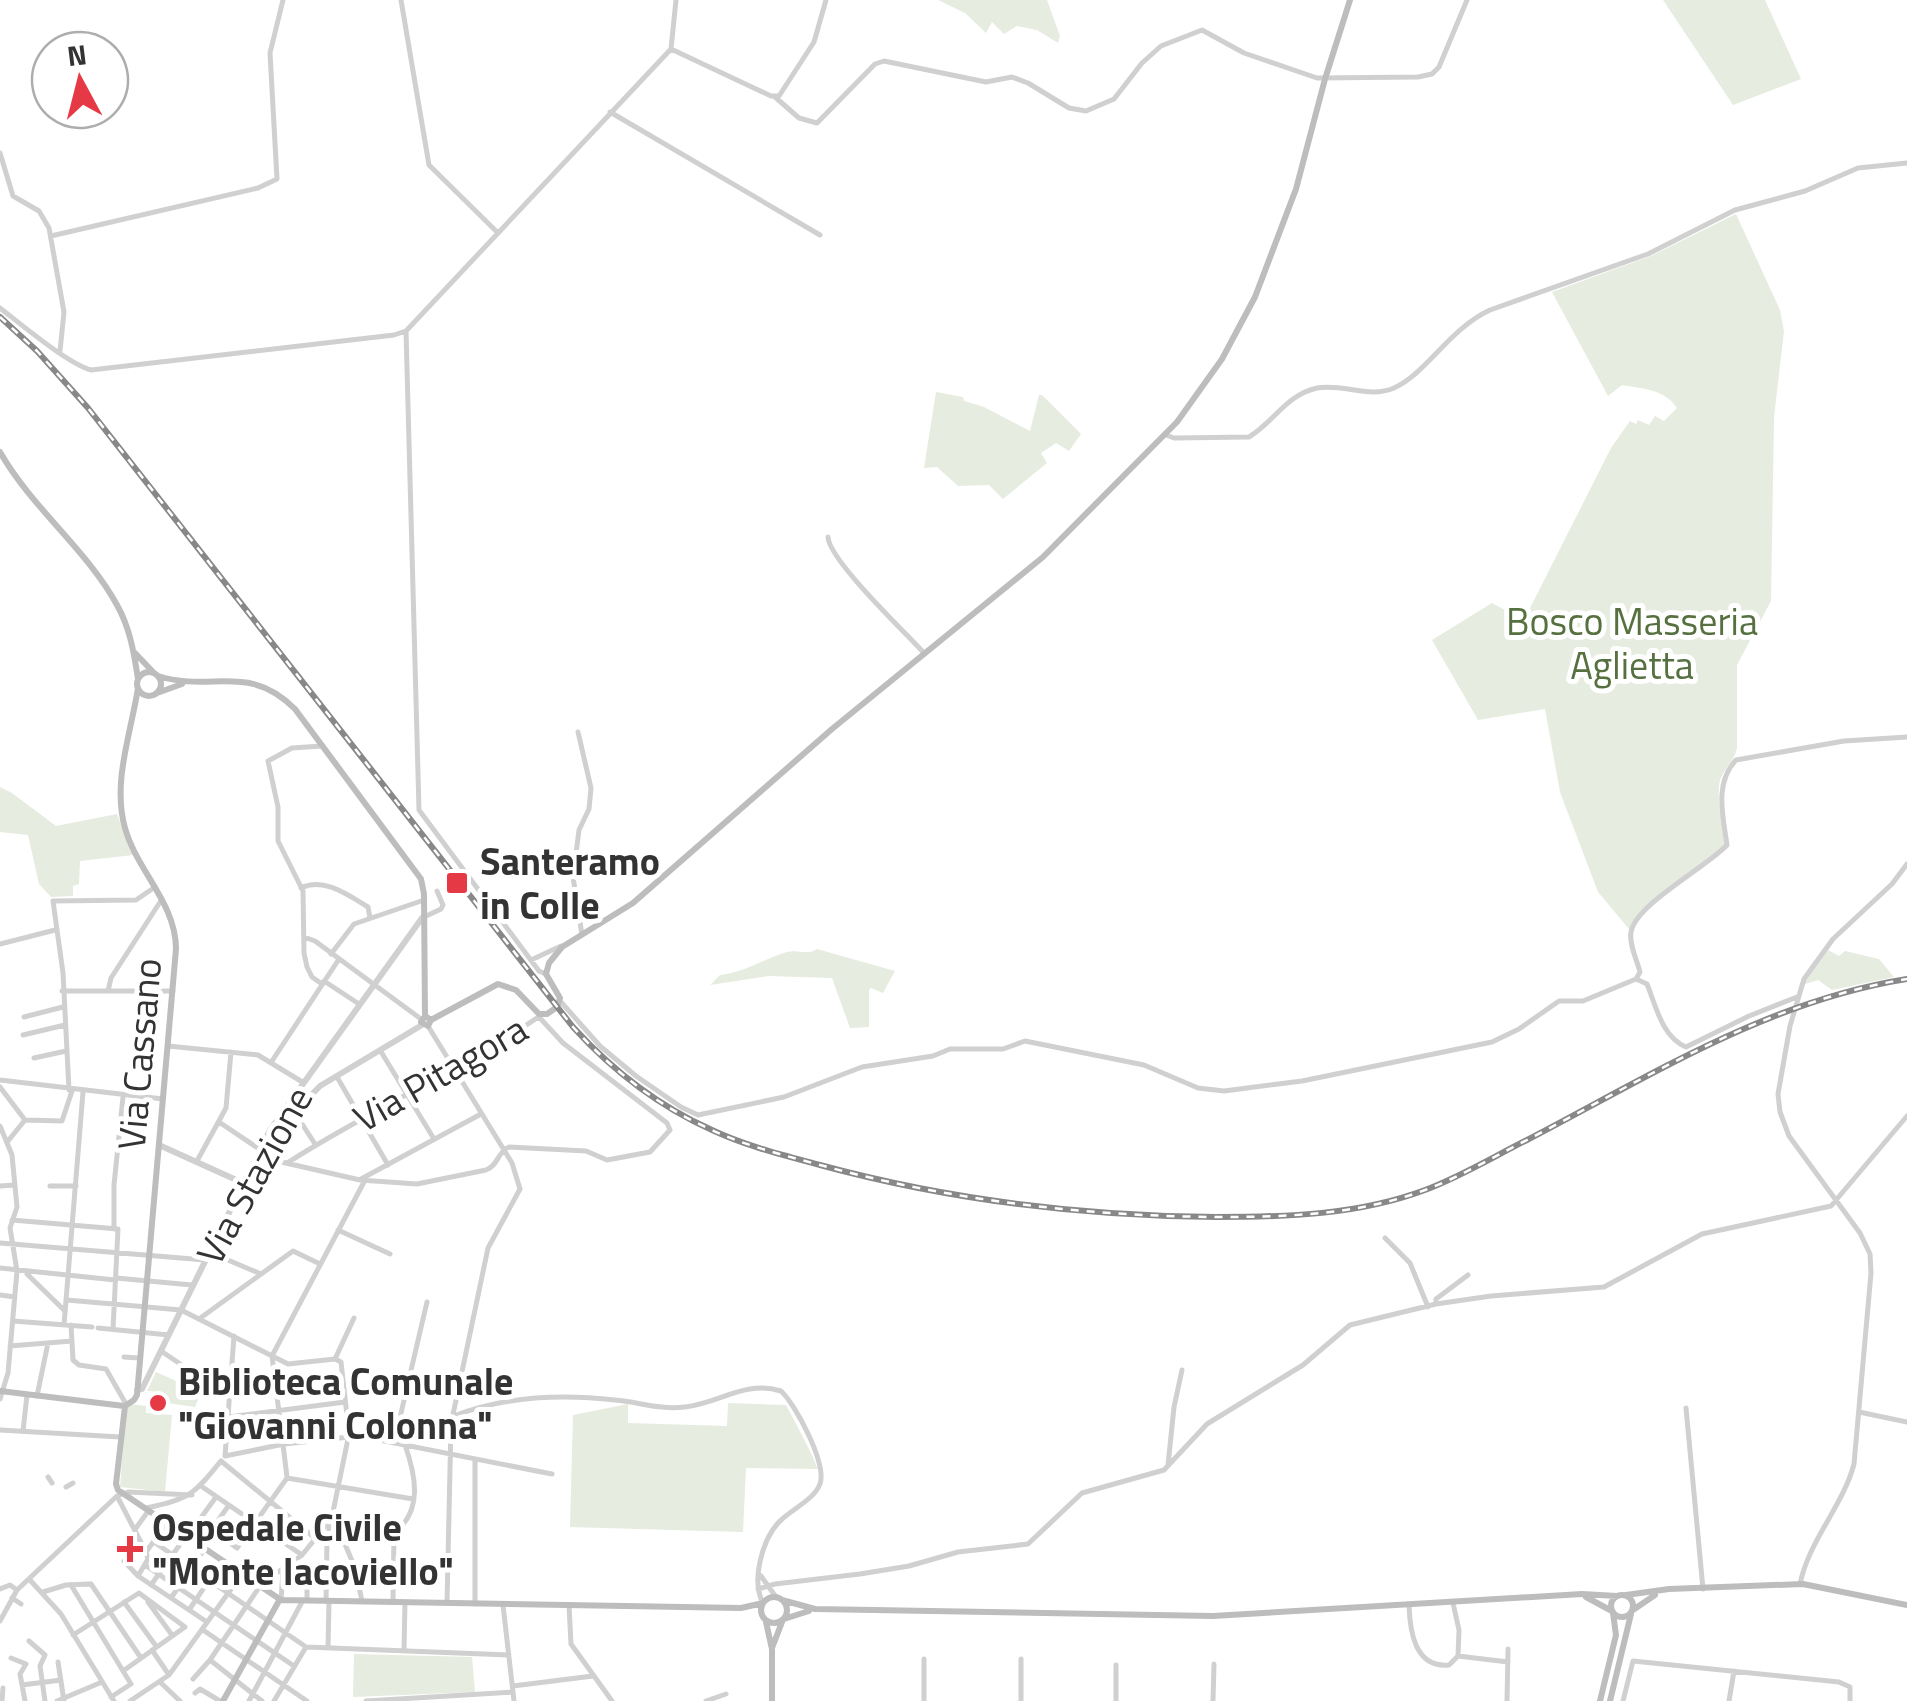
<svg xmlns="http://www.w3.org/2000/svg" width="1907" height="1701" viewBox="0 0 1907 1701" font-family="'Titillium Web',sans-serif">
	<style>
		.green { fill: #e6ecdf }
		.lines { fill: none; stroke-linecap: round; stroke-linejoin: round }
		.minor { stroke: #d0d0d0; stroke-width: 5 }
		.tertiary { stroke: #d0d0d0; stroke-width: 6 }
		.secondary { stroke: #bdbdbd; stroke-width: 6 }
		.rail-casing { stroke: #888; stroke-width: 6 }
		.rail { stroke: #fff; stroke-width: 2.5; stroke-dasharray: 8; stroke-linecap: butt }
		.poi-dot { fill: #e63946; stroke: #fff; stroke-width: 4 }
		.labels { text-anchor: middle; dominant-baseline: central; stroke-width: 10; stroke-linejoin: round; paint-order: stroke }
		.park-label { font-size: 38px; fill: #56703f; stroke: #fff }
		.poi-label { font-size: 38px; font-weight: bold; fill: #333; stroke: #fff; text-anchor: start }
		.street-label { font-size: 38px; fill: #333; stroke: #fff }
	</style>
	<rect width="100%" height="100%" fill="#fff"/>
	<path class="green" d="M938 0H1047L1060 36 1058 43 1037 30 1017 26 1004 34 992 22 986 33 965 13Z
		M1663 0H1765L1801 79 1733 105Z
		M1736 214 1780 310 1784 331 1774 417 1771 601 1737 665V748C1734 763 1720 771 1719 786 1717 806 1724 827 1725 846L1663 891 1629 929 1598 892 1560 792 1545 709 1478 720 1432 640 1492 603 1524 620 1611 448 1630 421 1636 424 1638 420 1649 425 1655 416 1664 421 1677 408C1665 389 1643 389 1622 385L1608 396 1552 292 1651 256Z
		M936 392 963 397 964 401 984 407 1030 431 1039 395H1042L1081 434 1069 451 1056 443 1041 453 1047 463 1003 499 989 485 958 486 937 467 924 468Z
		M0 787 12 793 56 826 117 814 133 855 80 861 79 884 73 886V896L51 897 39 884 28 835 0 832Z
		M817 949 895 971 883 993 871 988 869 990V1027L850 1028 832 978 769 976 710 985 720 975C743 973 764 959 787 952 799 949 807 956 817 949Z
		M1828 950 1839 956 1845 951 1879 959 1894 977 1832 990 1818 980 1802 985Z
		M156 1372 201 1392 195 1407 161 1402V1392L147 1391Z
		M728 1403 786 1405C797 1426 808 1445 818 1469L746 1468 743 1532 570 1527 573 1415 628 1404V1423L727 1426Z
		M130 1404 146 1406V1413L172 1415 165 1492 120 1487 126 1408Z
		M354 1654 472 1657 475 1692 353 1697Z"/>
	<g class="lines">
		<path class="minor" d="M401 0 429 165 497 232
			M671 49 771 96H779L814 42 826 0
			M775 97 799 118 817 123 875 64 884 61 986 82 1012 77 1028 83 1069 108 1086 111 1114 99 1142 63 1161 46 1202 30 1244 53 1317 78 1418 77 1432 74 1439 67 1467 0
			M610 112 820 235
			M0 153 13 196 39 211 49 228 64 312 60 351
			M51 236 258 188 277 179 270 53 283 0
			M0 308C22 325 67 363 91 370L394 335 406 331
			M1166 435 1174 438 1249 437C1274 422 1286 395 1317 388 1343 383 1369 399 1394 388 1427 373 1449 329 1490 310L1648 254 1735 210 1805 191 1858 168 1907 163
			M828 537C829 560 905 632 924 653
			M578 732 591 788 589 809 579 830 573 877 582 935
			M322 746 292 748 268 761 278 807V841L303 891 304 953 307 967 312 977 322 984
			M301 888C324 877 348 895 368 907L370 918
			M422 918 441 909 443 905 437 891
			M304 937 315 941 421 1019
			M0 944 55 930
			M331 954 354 924 424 900
			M531 960 561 946
			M546 974 539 971 419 810 406 331 671 49 676 0
			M1636 979 1647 984C1656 1006 1662 1037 1686 1047L1749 1016 1797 997
			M324 981 359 1004
			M62 991H173
			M108 991 111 978 162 899
			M561 1002 600 1046 636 1076 681 1107 698 1115 784 1097 862 1067 933 1056 950 1049H1003L1025 1041 1144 1065 1198 1088 1224 1091 1302 1081 1492 1042 1519 1029 1559 1001H1583L1636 979 1640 972C1637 960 1629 945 1631 932 1636 904 1708 866 1727 845 1723 816 1714 783 1736 760L1844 741 1907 737
			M24 1017 63 1007
			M428 1026 512 1163 520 1189 488 1248 451 1424 447 1603
			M23 1035 65 1025
			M168 1046 258 1055 304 1083
			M380 1050 434 1139
			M34 1058 66 1051
			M272 1061 339 959
			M337 1077 388 1165
			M0 1080 163 1099
			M0 1087 25 1120
			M69 1090 63 973 53 901 136 900 155 887
			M295 1113 315 1144
			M219 1122 277 1161 360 1180 417 1184 486 1170C498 1166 498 1151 509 1147L586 1151 607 1160 650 1152 670 1130 667 1123 563 1043 539 1017
			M0 1126 12 1155 17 1207 10 1228 17 1271 8 1373 0 1399
			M8 1141 25 1120 62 1121 72 1091
			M197 1161 226 1108 231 1052
			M287 1163C370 1110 459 1071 540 1016
			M254 1165 267 1169 277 1161
			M361 1179 481 1114
			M0 1186 15 1185
			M50 1186H76
			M12 1220 118 1229 113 1329
			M114 1229V1185L123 1097
			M338 1230 390 1254
			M1385 1238 1410 1263 1428 1307
			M0 1243 205 1260
			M209 1252 261 1274
			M0 1268 115 1280
			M27 1274 65 1311
			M116 1278 192 1285
			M0 1295 15 1297
			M67 1300 181 1310 288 1364 335 1359 341 1362 349 1434 327 1541 326 1601
			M1436 1304V1299L1468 1275
			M199 1319 293 1251 320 1264
			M13 1321 92 1327
			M64 1325 83 1092
			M71 1325 73 1360 79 1365 106 1369 126 1404
			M98 1328 169 1335
			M10 1346 72 1341
			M161 1351 229 1397
			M272 1356 364 1182
			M272 1356 287 1477
			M124 1357 139 1358
			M335 1359 354 1318
			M199 1391 205 1381
			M37 1396 48 1343
			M1686 1408 1703 1589
			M1859 1412 1907 1422
			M454 1416C505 1396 562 1394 615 1400 639 1402 660 1410 685 1407 720 1403 745 1380 781 1391 796 1405 827 1464 820 1484 814 1500 790 1510 779 1522 762 1540 751 1581 763 1603
			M228 1417 345 1402
			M0 1430 120 1437
			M23 1431 27 1395
			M349 1434 552 1474
			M394 1443 427 1302
			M225 1456 284 1444 349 1437
			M225 1456 234 1336
			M475 1459V1604
			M221 1461 315 1538
			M1168 1465 1174 1407 1182 1370
			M48 1477 52 1483
			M287 1478 413 1499
			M201 1486 302 1555
			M66 1487 73 1483
			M117 1496 146 1552 148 1559 138 1576
			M146 1508C187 1500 194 1495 220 1462
			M136 1528 149 1510
			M211 1530 237 1548 287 1478
			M339 1530 355 1568 362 1601
			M328 1534 356 1523 394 1533C423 1511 416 1476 405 1445
			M187 1537 216 1497
			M205 1539 229 1505
			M154 1542 306 1647
			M146 1552 167 1523
			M124 1561 138 1576 207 1622
			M145 1565 294 1666
			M761 1576 776 1597
			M293 1577 325 1579
			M29 1579 61 1614 114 1701
			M91 1584 141 1658
			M1800 1584C1809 1540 1843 1506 1854 1464L1871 1273 1870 1254 1860 1233 1789 1136 1780 1112 1778 1094 1790 1026 1804 979 1833 939 1892 884 1907 864
			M71 1585 123 1671
			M151 1585 186 1536
			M260 1585 302 1555 329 1522
			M0 1589 10 1585 17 1590
			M758 1589 775 1584 860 1574 909 1566 958 1552 1028 1544 1082 1493 1164 1470 1207 1424 1303 1365 1350 1325 1436 1304 1491 1296 1604 1287 1702 1234 1831 1206 1907 1116
			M43 1592 66 1585 90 1584
			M12 1598 21 1604
			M171 1598 205 1548
			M307 1599V1577
			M281 1600 283 1571
			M124 1602 156 1646
			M148 1602 172 1635
			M393 1602 394 1533
			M1453 1603 1459 1630 1458 1656
			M503 1605 514 1701
			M569 1605 571 1644 612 1701
			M1409 1606C1410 1632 1415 1668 1449 1665L1458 1656 1508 1662
			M189 1610 222 1561
			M0 1621 17 1590 117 1496 128 1492 192 1495
			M203 1630 307 1701
			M73 1635 139 1593 185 1627 123 1671 131 1684 111 1697
			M29 1641 45 1655 40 1666 45 1701
			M306 1647 509 1655
			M328 1648 329 1601
			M152 1650 169 1675
			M404 1651 405 1602
			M11 1658 26 1664 20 1674 25 1701
			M210 1660 262 1701
			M58 1662 64 1701
			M1116 1665V1701
			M193 1679 210 1660 260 1586
			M160 1682 180 1701
			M22 1685 61 1680
			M513 1686 593 1676
			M195 1693 200 1689 220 1701
			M2 1701 3 1688
			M57 1701 102 1682
			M130 1701 169 1675 242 1574
			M249 1701 303 1600
			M274 1701 306 1647
			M366 1701 513 1692
			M706 1701 726 1694
			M924 1701V1659
			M1021 1701V1659
			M1213 1701 1214 1664
			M1507 1701 1508 1649
			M1623 1701 1633 1661 1839 1682 1850 1687V1701
			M1729 1701 1734 1671"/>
		<path class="tertiary" d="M271 1130 281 1126 320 1086 422 1025
			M159 1145 243 1183
			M137 1390 142 1389 270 1130 422 918"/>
		<path class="secondary" d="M0 452C32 508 88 551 117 605 130 628 134 653 138 679
			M135 653 154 673
			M137 684a12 12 0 1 1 24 0a12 12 0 1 1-24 0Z
			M158 676C213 693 248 662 295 709L421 879 424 894 425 1016
			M157 693 182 684
			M431 1020 425 1016 421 1022 428 1026 431 1020 498 984 516 990 539 1014H547L557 1007 560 998 546 974 549 963 562 947 633 903 832 729 1043 557 1177 422 1222 359 1255 297 1296 189 1325 79 1350 0
			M0 1391 124 1406
			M125 1406 116 1484 118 1490 281 1600 741 1608 763 1603
			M125 1406 134 1400 137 1395 176 949C176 903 137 871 125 828 112 783 131 733 138 688
			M1611 1606a11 11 0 1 1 22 0a11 11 0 1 1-22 0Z
			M1626 1595 1669 1589 1803 1584 1907 1605
			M761 1610a13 13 0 1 1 26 0a13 13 0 1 1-26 0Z
			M1586 1597 1610 1610
			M782 1600 815 1609 1213 1616 1582 1594 1617 1596
			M1633 1610 1655 1595
			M784 1619 809 1611
			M766 1622 772 1649V1701
			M772 1648 782 1622
			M223 1701 280 1599
			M1600 1701 1616 1635 1613 1613
			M1610 1701 1631 1614"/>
		<g class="rail-casing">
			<path id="rail" d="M0 317 37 351 88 408 573 1027C613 1071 658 1106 712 1130 746 1146 783 1155 820 1165 949 1200 1083 1216 1216 1217 1287 1217 1358 1215 1425 1190 1460 1177 1493 1157 1527 1140 1650 1076 1768 1001 1907 979"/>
		</g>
		<use href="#rail" class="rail"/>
	</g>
	<g class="poi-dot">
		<rect x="445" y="871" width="24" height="24" rx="5"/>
		<circle cx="158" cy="1403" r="10"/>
		<path d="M125 1534h10v10h10v10h-10v10h-10v-10h-10v-10h10z"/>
	</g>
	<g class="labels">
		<g class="park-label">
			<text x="1632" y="621">Bosco Masseria<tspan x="1632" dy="44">Aglietta</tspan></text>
		</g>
		<g class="poi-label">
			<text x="480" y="861">Santeramo<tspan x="480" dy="44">in Colle</tspan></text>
			<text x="178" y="1381">Biblioteca Comunale<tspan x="178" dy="44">"Giovanni Colonna"</tspan></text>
			<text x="152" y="1527">Ospedale Civile<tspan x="152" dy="44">"Monte Iacoviello"</tspan></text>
		</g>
		<g class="street-label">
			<text transform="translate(139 1054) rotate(-85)">Via Cassano</text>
			<text transform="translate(440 1073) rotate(-30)">Via Pitagora</text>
			<text transform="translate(254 1175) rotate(-61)">Via Stazione</text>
		</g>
	</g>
	<g transform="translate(80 80) rotate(353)"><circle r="48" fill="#ffffff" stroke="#adadad" stroke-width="2.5"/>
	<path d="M0-8L18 38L0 25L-18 38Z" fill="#e63946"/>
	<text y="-15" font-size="28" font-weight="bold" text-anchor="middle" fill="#333333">N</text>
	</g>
</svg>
